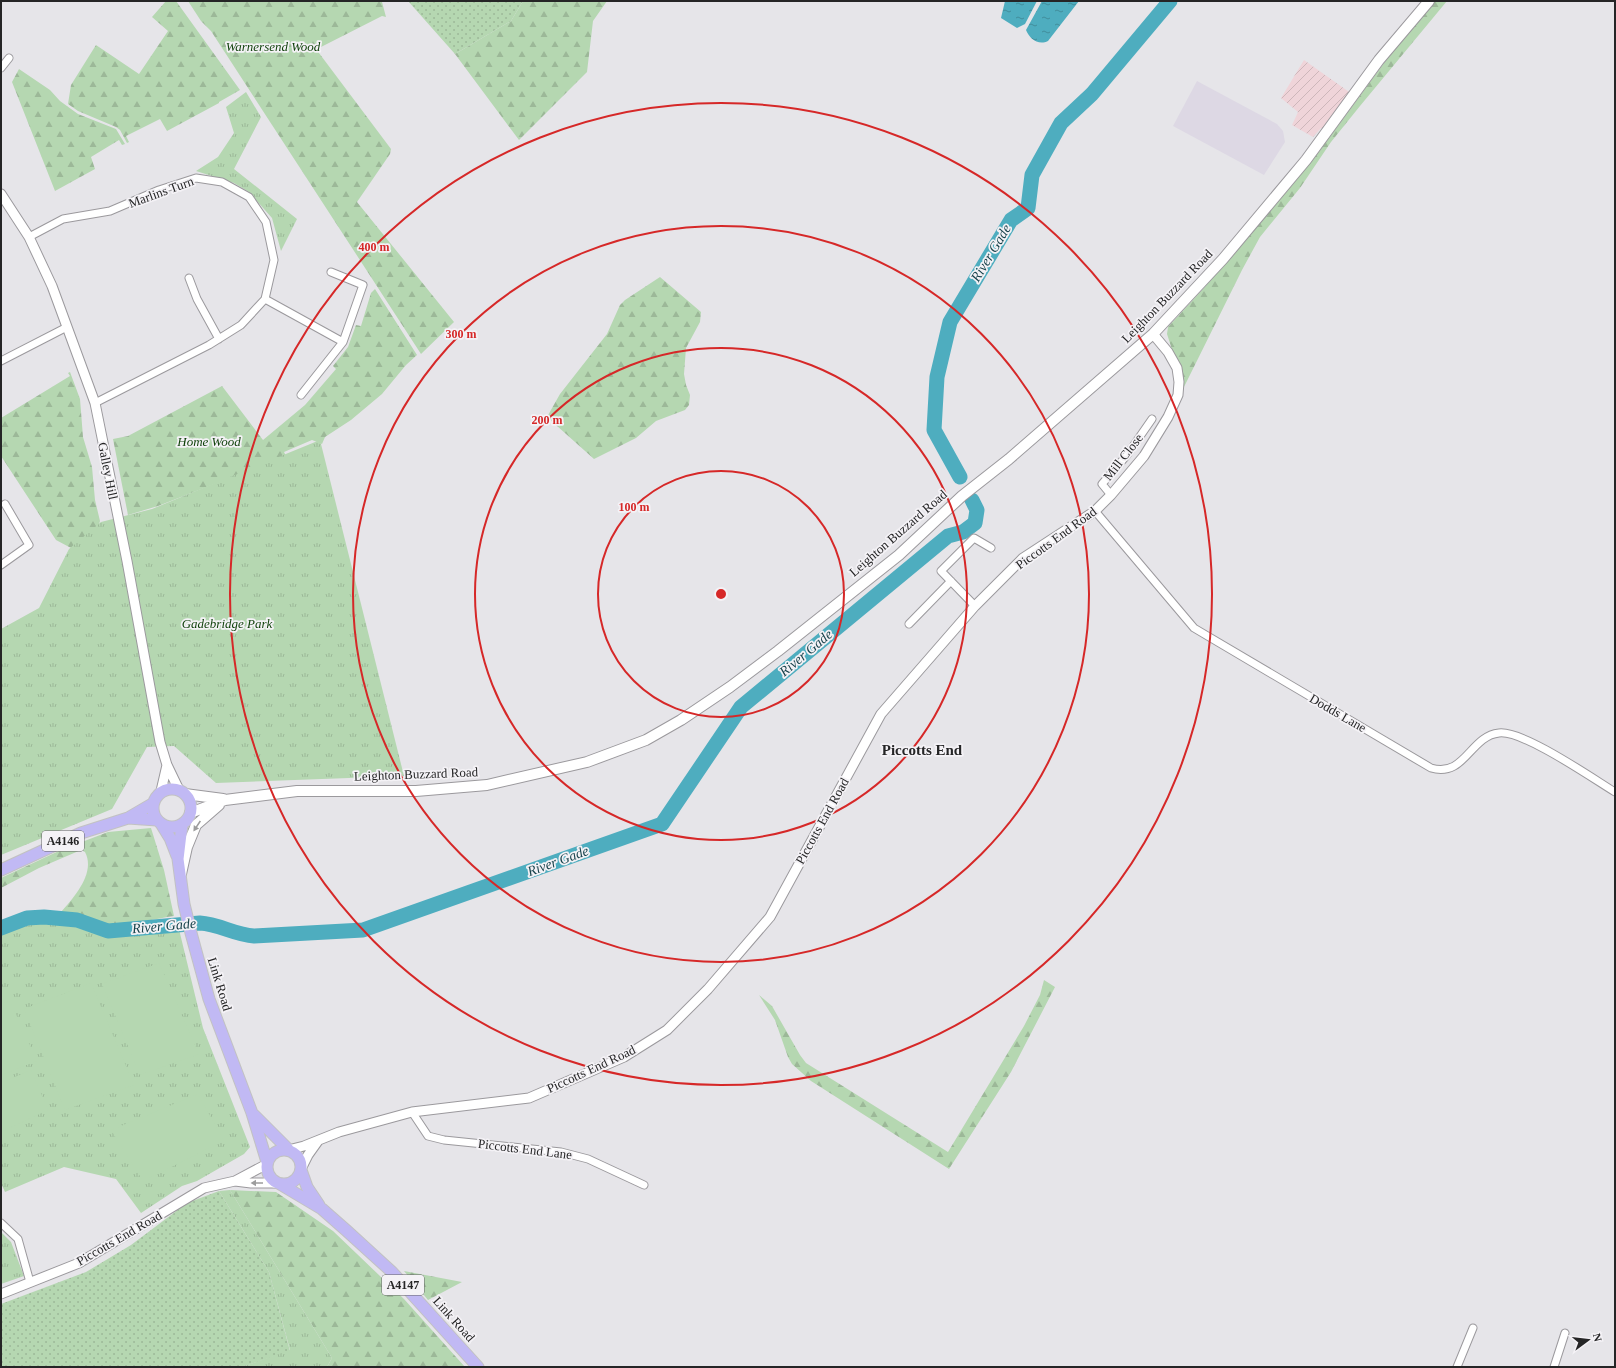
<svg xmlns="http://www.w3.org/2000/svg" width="1616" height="1368" viewBox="0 0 1616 1368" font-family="Georgia,serif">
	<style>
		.built { fill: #ddd8e4 }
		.industrial { fill: url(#industrial-furrows) }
		.grass { fill: url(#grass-dots) }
		.forest { fill: url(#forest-firs) }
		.park { fill: url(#park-tufts) }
		.garden { fill: #b5d7b1 }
		.water { fill: url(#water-ripples) }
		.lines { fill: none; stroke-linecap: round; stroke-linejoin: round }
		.river { stroke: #4eadbf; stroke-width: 15 }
		.minor-casing { stroke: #9b999d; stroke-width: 9 }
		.tertiary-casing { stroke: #9b999d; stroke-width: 11 }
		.secondary-casing { stroke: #9b999d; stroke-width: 12 }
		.primary-casing { stroke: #c2c2c2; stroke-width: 13 }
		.minor { stroke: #fff; stroke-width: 7 }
		.tertiary { stroke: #fff; stroke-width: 9 }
		.secondary { stroke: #fff; stroke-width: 10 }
		.primary { stroke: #c1b9f4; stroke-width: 11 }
		.oneway { fill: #9d9d9d }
		.ring { fill: none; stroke: #d62828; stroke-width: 2 }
		.labels { text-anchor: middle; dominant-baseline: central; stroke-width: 3.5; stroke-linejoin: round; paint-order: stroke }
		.shield { fill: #f4f2f6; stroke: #636264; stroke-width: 1 }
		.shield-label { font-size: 12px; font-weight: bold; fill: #252526 }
		.park-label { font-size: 13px; font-style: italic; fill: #0c3f07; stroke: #f4f2f6 }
		.street-label { font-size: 13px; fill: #252526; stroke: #f4f2f6 }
		.water-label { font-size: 14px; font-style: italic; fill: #17424b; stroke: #f4f2f6 }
		.quarter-label { font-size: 15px; font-weight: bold; fill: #252526; stroke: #f4f2f6 }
		.centre { fill: #d62828; stroke: #f4f2f6; stroke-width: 2 }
		.ring-label { font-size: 12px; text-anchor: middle; font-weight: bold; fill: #d62828; stroke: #f4f2f6; stroke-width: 3.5; stroke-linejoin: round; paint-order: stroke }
	</style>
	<defs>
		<pattern id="industrial-furrows" width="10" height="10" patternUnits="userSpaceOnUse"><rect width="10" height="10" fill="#efd4d9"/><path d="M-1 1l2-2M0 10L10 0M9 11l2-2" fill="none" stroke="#cdb6ba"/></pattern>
		<pattern id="grass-dots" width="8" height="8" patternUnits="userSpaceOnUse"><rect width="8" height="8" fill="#b5d7b1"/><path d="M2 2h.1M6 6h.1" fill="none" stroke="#9cb898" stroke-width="1.8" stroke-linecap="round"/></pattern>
		<pattern id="forest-firs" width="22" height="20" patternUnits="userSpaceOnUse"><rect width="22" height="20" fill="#b5d7b1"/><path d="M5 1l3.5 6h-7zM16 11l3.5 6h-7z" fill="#9cb898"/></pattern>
		<pattern id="park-tufts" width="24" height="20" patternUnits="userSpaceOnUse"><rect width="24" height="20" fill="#b5d7b1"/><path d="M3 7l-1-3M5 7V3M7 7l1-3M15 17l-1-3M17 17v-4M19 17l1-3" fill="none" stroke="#9cb898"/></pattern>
		<pattern id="water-ripples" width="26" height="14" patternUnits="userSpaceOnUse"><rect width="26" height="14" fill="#4eadbf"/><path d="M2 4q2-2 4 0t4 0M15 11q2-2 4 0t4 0" fill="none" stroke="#418d9b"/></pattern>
	</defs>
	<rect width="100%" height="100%" fill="#e6e5e9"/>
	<path class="built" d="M1197 81 1277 124 1283 131 1285 142 1264 175 1173 126Z"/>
	<path class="industrial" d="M1304 60 1352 94 1324 129 1321 128 1313 137 1292 125 1298 112 1281 98Z"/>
	<path class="grass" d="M408 1H523L511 21 455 54Z
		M219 1191 269 1272 290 1351 242 1367H1V1304L86 1272 131 1245 187 1203Z"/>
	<path class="forest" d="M166 1H176L240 90 219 102V103L167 131 160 119 126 136 129 142 127 143 120 130 116 127 78 111 68 104 71 85 96 45 139 74 168 31 152 17Z
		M188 1 382 2 386 17 382 16 321 47 319 53 391 149 390 154 357 202 454 322 421 354 211 31 201 21Z
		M523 1H607L593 21 587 72 519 140 455 54 511 21Z
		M1434 1H1447L1360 106 1331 142 1300 188 1260 237 1242 270 1180 395 1176 362 1167 334 1168 327 1203 289 1318 153 1395 48Z
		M19 69 50 90 60 101 78 114 116 129 125 144 122 145 119 140 91 157 95 169 55 191 12 82Z
		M660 277 701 312 700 322 686 348 684 374 686 385 690 395 689 405 685 410 656 421 636 438 594 459 547 417 560 394 607 334 620 305 625 300Z
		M375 289 417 355 406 365 382 394 351 420 325 437 322 444 312 440 284 452 286 456 158 506 128 515 113 439 128 436 222 386 263 440 305 405 336 369 333 366 348 347 356 325 361 326 371 293Z
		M70 372 80 399 83 437 92 467 95 500 100 521 98 528 71 548 56 540 1 456V418L70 376 68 373Z
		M151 828 164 870 174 916C152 919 128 927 106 924 91 921 77 914 61 912 74 897 96 873 85 852L81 850 39 868 1 888V878L61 850 108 832Z
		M1044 980 1055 987 1011 1072 949 1169 811 1081 792 1064 788 1057 775 1020 759 995 772 1006 800 1055 806 1063 948 1152 1024 1026 1040 995Z
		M230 1190 276 1192 333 1231 404 1299 465 1367H327L332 1358Z
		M404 1271 462 1282 428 1300Z"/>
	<path class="park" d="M246 92 261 117 234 169 297 219 281 251 272 218 249 192 234 183 196 171 218 157 234 133 226 107Z
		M320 440 404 776 216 783 174 746 147 747 112 809 1 855V629L39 608 69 549 101 522 152 509Z
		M43 921 72 924 101 936H113L178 926 177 921 203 1028 250 1147 244 1154 197 1181 182 1186 141 1213 116 1179 64 1167 5 1192 1 1183V932L25 922Z
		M230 1190 332 1358 327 1367H242L290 1350 269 1272 219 1191Z
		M1 1232 11 1242 24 1276 1 1284Z"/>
	<path class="garden" d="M159 963 199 1054 140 1075 102 984Z
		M91 983 134 1085 65 1110 24 1009Z
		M10 1001 37 1061 1 1075V1004Z
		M31 1070 48 1110 1 1132V1083Z
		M198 1094 224 1141 143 1181 111 1130Z"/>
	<path class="water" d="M1005 1H1037L1025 24 1017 28 1001 18Z
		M1042 1H1079L1048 41C1038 46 1029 38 1026 30Z"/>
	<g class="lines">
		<path class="river" d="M960 477 934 430 937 377 950 322 1011 220 1028 208 1032 175 1061 123 1092 94 1170 1
			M1 928 27 918 44 917 77 920 108 931 200 923C219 924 235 935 254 936L363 930 662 824 741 707 948 536 963 532 975 523 977 510 972 500"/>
		<g class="minor-casing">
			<path id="minor" d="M1 68 9 58
				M29 237 63 219 110 211 159 190 196 178 222 182 249 197 266 222 274 260 265 299 241 325 209 345 95 403
				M189 278 197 299 219 339
				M265 299 343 342
				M1 361 67 327
				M301 395 343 342 363 285 331 272
				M1111 495 1102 484 1127 455 1152 419
				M1095 511 1194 628 1431 768C1465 778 1470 736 1499 733 1523 730 1592 778 1615 792
				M1 565 29 545 5 504
				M975 606 941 571 974 538 991 548
				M909 624 951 581
				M412 1112 428 1136 444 1140 561 1152 588 1159 644 1185
				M1 1223 18 1239 30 1282
				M1457 1367 1473 1328
				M1554 1367 1565 1333"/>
		</g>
		<g class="tertiary-casing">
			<path id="tertiary" d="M1 194 29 237 52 286 95 403 127 561 160 742 167 765 179 790
				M161 791 167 765
				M288 1150 304 1146 339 1132 412 1112 529 1098 624 1057 667 1030 708 989 770 917 881 714 975 606 1023 558 1095 511 1111 495 1144 456 1168 417 1178 395 1179 382 1177 368 1168 352 1153 334
				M301 1169 308 1155 318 1141
				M235 1181 251 1183H278
				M1 1294 79 1263 204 1188 235 1181 267 1164"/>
		</g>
		<g class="secondary-casing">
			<path id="secondary" d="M185 794 223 799
				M190 813 225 800 297 791H416L487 785 587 762 646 740 681 720 730 687 778 651 899 555 962 496 1009 459 1153 334 1223 259 1306 160 1379 60 1429 1
				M181 874 187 847 196 825 219 805"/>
		</g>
		<g class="primary-casing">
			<path id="primary" d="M153 808a19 19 0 1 1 38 0a19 19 0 1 1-38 0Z
				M128 818 157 820
				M162 825 170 838 177 856
				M182 825 178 859 184 904 191 933 209 999 252 1113 267 1162
				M1 870 81 833 128 818 152 804
				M254 1115 288 1149
				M267 1167a17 17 0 1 1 34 0a17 17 0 1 1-34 0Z
				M301 1170 307 1187 319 1205
				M280 1184 322 1209 347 1231 392 1272 478 1367"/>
		</g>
		<use href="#minor" class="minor"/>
		<use href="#tertiary" class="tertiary"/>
		<use href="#secondary" class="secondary"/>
		<use href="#primary" class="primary"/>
	</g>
	<defs><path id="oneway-solid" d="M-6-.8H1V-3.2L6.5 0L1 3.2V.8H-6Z"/></defs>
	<g class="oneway">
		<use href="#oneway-solid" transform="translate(197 826) rotate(124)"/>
		<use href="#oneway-solid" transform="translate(257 1183) rotate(-180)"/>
	</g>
	<g class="ring">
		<circle cx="721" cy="594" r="123"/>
		<circle cx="721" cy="594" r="246"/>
		<circle cx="721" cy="594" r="368"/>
		<circle cx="721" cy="594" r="491"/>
	</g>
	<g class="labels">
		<g class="shield">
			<rect x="42" y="831" width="42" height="20" rx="3"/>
			<rect x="382" y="1275" width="42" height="20" rx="3"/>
		</g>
		<g class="shield-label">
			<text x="63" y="841">A4146</text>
			<text x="403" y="1285">A4147</text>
		</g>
		<g class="park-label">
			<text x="273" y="46">Warnersend Wood</text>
			<text x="209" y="441">Home Wood</text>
			<text x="227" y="623">Gadebridge Park</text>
		</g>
		<g class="street-label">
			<text transform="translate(161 192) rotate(-20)">Marlins Turn</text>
			<text transform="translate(1167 296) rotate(-46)">Leighton Buzzard Road</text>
			<text transform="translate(1123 457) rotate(-52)">Mill Close</text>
			<text transform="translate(108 471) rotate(79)">Galley Hill</text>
			<text transform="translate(898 533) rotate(-41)">Leighton Buzzard Road</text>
			<text transform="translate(1056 538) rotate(-36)">Piccotts End Road</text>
			<text transform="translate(1338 713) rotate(30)">Dodds Lane</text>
			<text transform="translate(416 774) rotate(-2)">Leighton Buzzard Road</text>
			<text transform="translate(822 821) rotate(-61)">Piccotts End Road</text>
			<text transform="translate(220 984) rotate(73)">Link Road</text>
			<text transform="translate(591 1069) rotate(-25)">Piccotts End Road</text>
			<text transform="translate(525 1149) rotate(7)">Piccotts End Lane</text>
			<text transform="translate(119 1238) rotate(-30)">Piccotts End Road</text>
			<text transform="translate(454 1319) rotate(48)">Link Road</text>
		</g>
		<g class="water-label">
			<text transform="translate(991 253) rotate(-59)">River Gade</text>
			<text transform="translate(806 653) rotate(-40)">River Gade</text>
			<text transform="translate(558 861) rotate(-20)">River Gade</text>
			<text transform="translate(164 926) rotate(-5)">River Gade</text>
		</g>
		<g class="quarter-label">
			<text x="922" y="750">Piccotts End</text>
		</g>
	</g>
	<circle cx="721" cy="594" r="6" class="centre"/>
	<g class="ring-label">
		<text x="374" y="251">400 m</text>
		<text x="461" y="338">300 m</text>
		<text x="547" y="424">200 m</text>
		<text x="634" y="511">100 m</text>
	</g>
	<rect width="1616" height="1368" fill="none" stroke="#252526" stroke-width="4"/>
	<g transform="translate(1588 1340) rotate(75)" stroke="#f4f2f6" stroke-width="3" paint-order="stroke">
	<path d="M0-3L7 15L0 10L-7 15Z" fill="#252526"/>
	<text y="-6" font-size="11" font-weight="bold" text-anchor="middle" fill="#252526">N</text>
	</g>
</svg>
